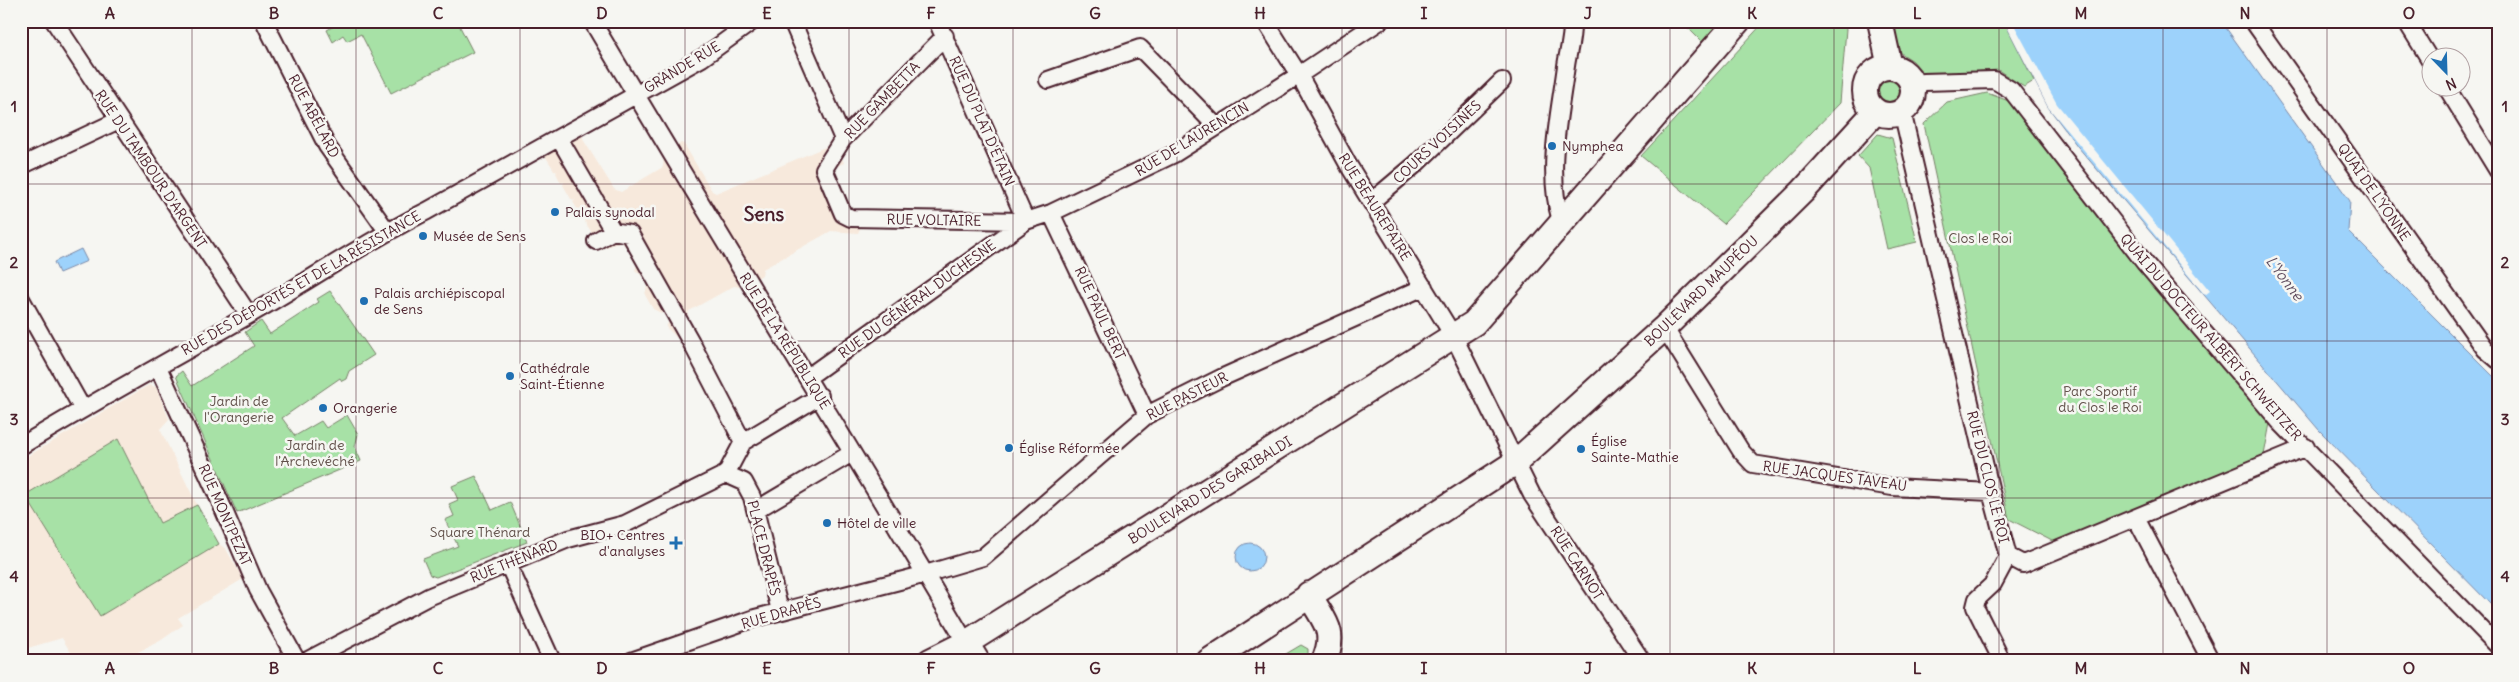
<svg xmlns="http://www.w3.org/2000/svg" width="2519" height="682" viewBox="0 0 2519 682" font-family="Delius,sans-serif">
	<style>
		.built { fill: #f7e9dc }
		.green { fill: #a7e1a6; stroke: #788068 }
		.water { fill: #9dd2fb; stroke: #7c8aa8 }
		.pier { fill: #f6f6f2 }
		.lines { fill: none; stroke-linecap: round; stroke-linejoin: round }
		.street-casing { stroke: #4a1f2b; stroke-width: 20 }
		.secondary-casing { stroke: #4a1f2b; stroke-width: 28 }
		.street { stroke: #f6f6f2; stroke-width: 16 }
		.secondary { stroke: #f6f6f2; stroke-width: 24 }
		.grid { fill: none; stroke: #4a1f2b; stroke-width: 1; stroke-opacity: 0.55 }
		.poi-dot { fill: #1f6fb2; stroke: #f6f6f2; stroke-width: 2 }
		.labels { text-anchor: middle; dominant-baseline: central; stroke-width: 5; stroke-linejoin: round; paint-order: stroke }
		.street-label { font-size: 14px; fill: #4a1f2b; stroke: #f6f6f2 }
		.poi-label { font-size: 14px; fill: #4a1f2b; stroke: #f6f6f2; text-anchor: start }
		.park-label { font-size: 14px; fill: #61504a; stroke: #f6f6f2 }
		.water-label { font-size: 15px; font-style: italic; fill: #5f4c5f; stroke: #f6f6f2 }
		.district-label { font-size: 19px; font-weight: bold; fill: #4a1f2b; stroke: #f6f6f2 }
		.neatline { fill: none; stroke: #4a1f2b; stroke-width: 2 }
		.grid-label { font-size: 16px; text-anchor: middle; font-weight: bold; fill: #4a1f2b }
	</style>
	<rect width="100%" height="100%" fill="#f6f6f2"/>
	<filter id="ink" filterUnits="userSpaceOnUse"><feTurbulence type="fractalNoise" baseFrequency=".02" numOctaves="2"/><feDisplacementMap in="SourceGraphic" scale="10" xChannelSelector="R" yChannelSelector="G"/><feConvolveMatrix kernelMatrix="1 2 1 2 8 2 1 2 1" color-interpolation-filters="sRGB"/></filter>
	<g filter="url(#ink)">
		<path class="built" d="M581 131 584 141 614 189 621 192 663 167 664 154 681 143 684 144 712 191 716 193 837 142 844 163 829 170 847 214 862 209 865 218 858 233 831 231 763 269 762 275 749 283 739 287 734 286 689 311 687 317 695 332 693 336 678 339 666 327 670 319 666 312 661 313 653 309 645 295 647 286 651 283 635 270 637 265 634 261 636 253 621 242 601 249 593 236 596 235 592 233 583 219 585 218 582 217 573 202 575 200 571 199 563 185 564 182 561 183 556 173 557 172 554 170 544 154Z
			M149 385 156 387 169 419 160 429 199 509 219 544 226 549 243 579 178 618 183 625 160 641 120 661H76L62 638 21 650V460Z"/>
		<path class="green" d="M343 21H457L473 52 391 93 361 34 347 41 343 35 333 42 327 30Z
			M1681 21H1720L1702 42Z
			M1765 21H1840L1846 29 1840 103 1723 224 1641 156Z
			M1892 21H2004L2034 81 2024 87 1998 70 1925 75 1913 61 1901 53Z
			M1873 91a16 16 0 1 1 32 0a16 16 0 1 1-32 0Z
			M1987 93 2009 101 2206 349 2270 423 2264 455 2054 542 2009 519 1924 124 1947 102Z
			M1878 134 1892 138 1917 242 1887 249 1869 168 1858 156Z
			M330 291 374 355 349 371 346 379 342 381 340 378 282 418 295 436 321 421 326 428 347 415 358 434 355 447 361 461 237 513 176 376 182 371 192 386 254 346 245 332 261 321 270 334 319 302 317 299Z
			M118 439 160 523 197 505 219 544 100 616 25 495Z
			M476 476 492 510 510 502 527 542 436 577 430 575 423 559 458 546 445 520 454 516 449 504 458 500 452 486Z
			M1301 645 1308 649V661H1274Z"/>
		<path class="water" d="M2004 21H2221L2350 201 2348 231 2498 381V612L2319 430 2078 147 2048 107Z
			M81 249 87 261 59 273 54 262Z
			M1236 557a14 14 0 1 1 28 0a14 14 0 1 1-28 0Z"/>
		<path class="pier" d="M2004 21H2012L2057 104 2210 291 2205 295 2048 107Z"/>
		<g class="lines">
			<g class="street-casing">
				<path id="street" d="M54 21 249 315
					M264 21 327 146 387 231
					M592 21C715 229 843 434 966 643
					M792 21 843 139
					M937 21 1026 221
					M1265 21 1299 75 1349 166 1454 337 1532 495 1642 661
					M2253 21 2485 349 2498 360
					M2406 21 2432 63
					M945 36 843 139 824 169 843 214 851 218 1026 221
					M1048 80 1140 48 1216 126
					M1913 88 1924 82 1994 80 2011 90 2144 262 2280 422 2498 646
					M2447 88 2498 171
					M1902 111 1991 492 2008 556 2023 564 2306 447
					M559 138 613 231 596 241
					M21 166 119 120
					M1371 202 1416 164 1502 81
					M1051 213 1147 415
					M1561 221C1546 171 1559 118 1566 66 1568 51 1573 37 1572 21
					M613 231 630 234 691 342 743 442
					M21 299 82 408
					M1663 329 1669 335 1741 451 1753 464 1892 487 1991 492
					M158 367 219 499 258 590 297 661
					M808 377 1026 221 1051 213 1174 154 1299 75 1380 21
					M21 446C96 400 173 359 249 315 309 281 365 242 427 211L702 58 753 21
					M726 474 744 482 752 497 780 611
					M726 474 743 442 820 396
					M756 510 852 453
					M2136 518 2211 661
					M508 564 552 661
					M306 661 428 597 568 539 625 524 726 474
					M631 661 755 618 915 577 983 557 1147 415 1221 378 1424 287
					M2002 661 1975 607 1977 599 1993 584 2008 556"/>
			</g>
			<g class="secondary-casing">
				<path id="secondary" d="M1880 21 1890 67
					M1865 91a24 24 0 1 1 48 0a24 24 0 1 1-48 0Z
					M1309 594C1322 620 1338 629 1324 661
					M966 643 977 661
					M930 661 966 643 1474 323 1738 21
					M1209 661 1516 462 1663 329 1803 191 1876 111"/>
			</g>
			<use href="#street" class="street"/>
			<use href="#secondary" class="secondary"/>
		</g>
	</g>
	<path class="grid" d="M192 21V661M356 21V661M520 21V661M685 21V661M849 21V661M1013 21V661M1177 21V661M1342 21V661M1506 21V661M1670 21V661M1834 21V661M1999 21V661M2163 21V661M2327 21V661M21 184H2498M21 341H2498M21 498H2498"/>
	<g class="poi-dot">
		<circle cx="1552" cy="146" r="5"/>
		<circle cx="555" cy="212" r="5"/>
		<circle cx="423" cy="236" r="5"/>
		<circle cx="364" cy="301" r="5"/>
		<circle cx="510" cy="376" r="5"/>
		<circle cx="323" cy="408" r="5"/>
		<circle cx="1009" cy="448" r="5"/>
		<circle cx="1581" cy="449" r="5"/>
		<circle cx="827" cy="523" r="5"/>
		<path d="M673.5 535.5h5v5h5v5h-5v5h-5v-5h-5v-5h5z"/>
	</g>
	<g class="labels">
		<g class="street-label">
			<text transform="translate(682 67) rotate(-31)">GRANDE RUE</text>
			<text transform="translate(882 100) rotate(-46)">RUE GAMBETTA</text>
			<text transform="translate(314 116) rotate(62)">RUE ABÉLARD</text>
			<text transform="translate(982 121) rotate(66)">RUE DU PLAT D'ÉTAIN</text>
			<text transform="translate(1192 139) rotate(-31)">RUE DE LAURENCIN</text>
			<text transform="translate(1437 142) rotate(-43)">COURS VOISINES</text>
			<text transform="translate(151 169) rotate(56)">RUE DU TAMBOUR D'ARGENT</text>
			<text transform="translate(2374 192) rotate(55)">QUAI DE L'YONNE</text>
			<text transform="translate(1375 207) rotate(58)">RUE BEAUREPAIRE</text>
			<text transform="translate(934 220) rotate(1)">RUE VOLTAIRE</text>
			<text transform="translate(301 283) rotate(-30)">RUE DES DÉPORTÉS ET DE LA RÉSISTANCE</text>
			<text transform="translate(1701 291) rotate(-44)">BOULEVARD MAUPÉOU</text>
			<text transform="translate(917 299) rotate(-36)">RUE DU GÉNÉRAL DUCHESNE</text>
			<text transform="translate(1100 313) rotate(65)">RUE PAUL BERT</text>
			<text transform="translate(2211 337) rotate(49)">QUAI DU DOCTEUR ALBERT SCHWEITZER</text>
			<text transform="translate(785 341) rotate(58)">RUE DE LA RÉPUBLIQUE</text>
			<text transform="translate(1187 396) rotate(-27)">RUE PASTEUR</text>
			<text transform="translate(1835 476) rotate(8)">RUE JACQUES TAVEAU</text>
			<text transform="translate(1988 477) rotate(76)">RUE DU CLOS LE ROI</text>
			<text transform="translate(1210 490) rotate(-32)">BOULEVARD DES GARIBALDI</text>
			<text transform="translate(225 515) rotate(66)">RUE MONTPEZAT</text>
			<text transform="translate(764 548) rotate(76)">PLACE DRAPÈS</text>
			<text transform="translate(514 561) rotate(-22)">RUE THÉNARD</text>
			<text transform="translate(1577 563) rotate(57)">RUE CARNOT</text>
			<text transform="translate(781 613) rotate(-16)">RUE DRAPÈS</text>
		</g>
		<g class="poi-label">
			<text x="1562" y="146">Nymphea</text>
			<text x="565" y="212">Palais synodal</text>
			<text x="433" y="236">Musée de Sens</text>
			<text x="374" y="293">Palais archiépiscopal<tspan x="374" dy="16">de Sens</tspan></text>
			<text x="520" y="368">Cathédrale<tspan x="520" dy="16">Saint-Étienne</tspan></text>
			<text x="333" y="408">Orangerie</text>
			<text x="1591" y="441">Église<tspan x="1591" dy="16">Sainte-Mathie</tspan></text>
			<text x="1019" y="448">Église Réformée</text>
			<text x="837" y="523">Hôtel de ville</text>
			<text x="665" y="535" text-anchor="end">BIO+ Centres<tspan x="665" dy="16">d'analyses</tspan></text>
		</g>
		<g class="park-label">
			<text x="1980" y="238">Clos le Roi</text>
			<text x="2100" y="391">Parc Sportif<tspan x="2100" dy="16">du Clos le Roi</tspan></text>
			<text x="239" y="401">Jardin de<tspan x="239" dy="16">l'Orangerie</tspan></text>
			<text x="315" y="445">Jardin de<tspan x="315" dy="16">l'Archevéché</tspan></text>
			<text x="480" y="532">Square Thénard</text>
		</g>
		<g class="water-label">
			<text transform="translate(2285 278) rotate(53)">L'Yonne</text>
		</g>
		<g class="district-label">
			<text x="764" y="214">Sens</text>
		</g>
	</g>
	<rect width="2519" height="682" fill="none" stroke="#f6f6f2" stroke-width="55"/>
	<g transform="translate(2446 72) rotate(157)"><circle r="24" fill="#f6f6f2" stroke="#b1a0a2"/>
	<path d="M0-4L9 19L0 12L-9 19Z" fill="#1f6fb2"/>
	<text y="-8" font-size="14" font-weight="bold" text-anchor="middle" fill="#4a1f2b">N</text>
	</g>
	<rect x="28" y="28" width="2464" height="626" class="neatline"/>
	<g class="grid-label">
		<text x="110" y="19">A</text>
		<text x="274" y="19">B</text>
		<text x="438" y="19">C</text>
		<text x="602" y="19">D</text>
		<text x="767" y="19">E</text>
		<text x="931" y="19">F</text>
		<text x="1095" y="19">G</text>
		<text x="1260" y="19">H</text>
		<text x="1424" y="19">I</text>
		<text x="1588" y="19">J</text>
		<text x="1752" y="19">K</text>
		<text x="1917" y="19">L</text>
		<text x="2081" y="19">M</text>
		<text x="2245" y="19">N</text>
		<text x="2409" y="19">O</text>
		<text x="14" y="112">1</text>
		<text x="2505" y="112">1</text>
		<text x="14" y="268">2</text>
		<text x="2505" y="268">2</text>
		<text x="14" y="425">3</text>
		<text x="2505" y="425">3</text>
		<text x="14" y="582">4</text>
		<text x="2505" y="582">4</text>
		<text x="110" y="674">A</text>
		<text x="274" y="674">B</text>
		<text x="438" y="674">C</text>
		<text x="602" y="674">D</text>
		<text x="767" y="674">E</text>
		<text x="931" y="674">F</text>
		<text x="1095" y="674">G</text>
		<text x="1260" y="674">H</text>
		<text x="1424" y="674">I</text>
		<text x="1588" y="674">J</text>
		<text x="1752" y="674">K</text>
		<text x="1917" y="674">L</text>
		<text x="2081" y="674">M</text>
		<text x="2245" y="674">N</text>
		<text x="2409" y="674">O</text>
	</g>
</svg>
